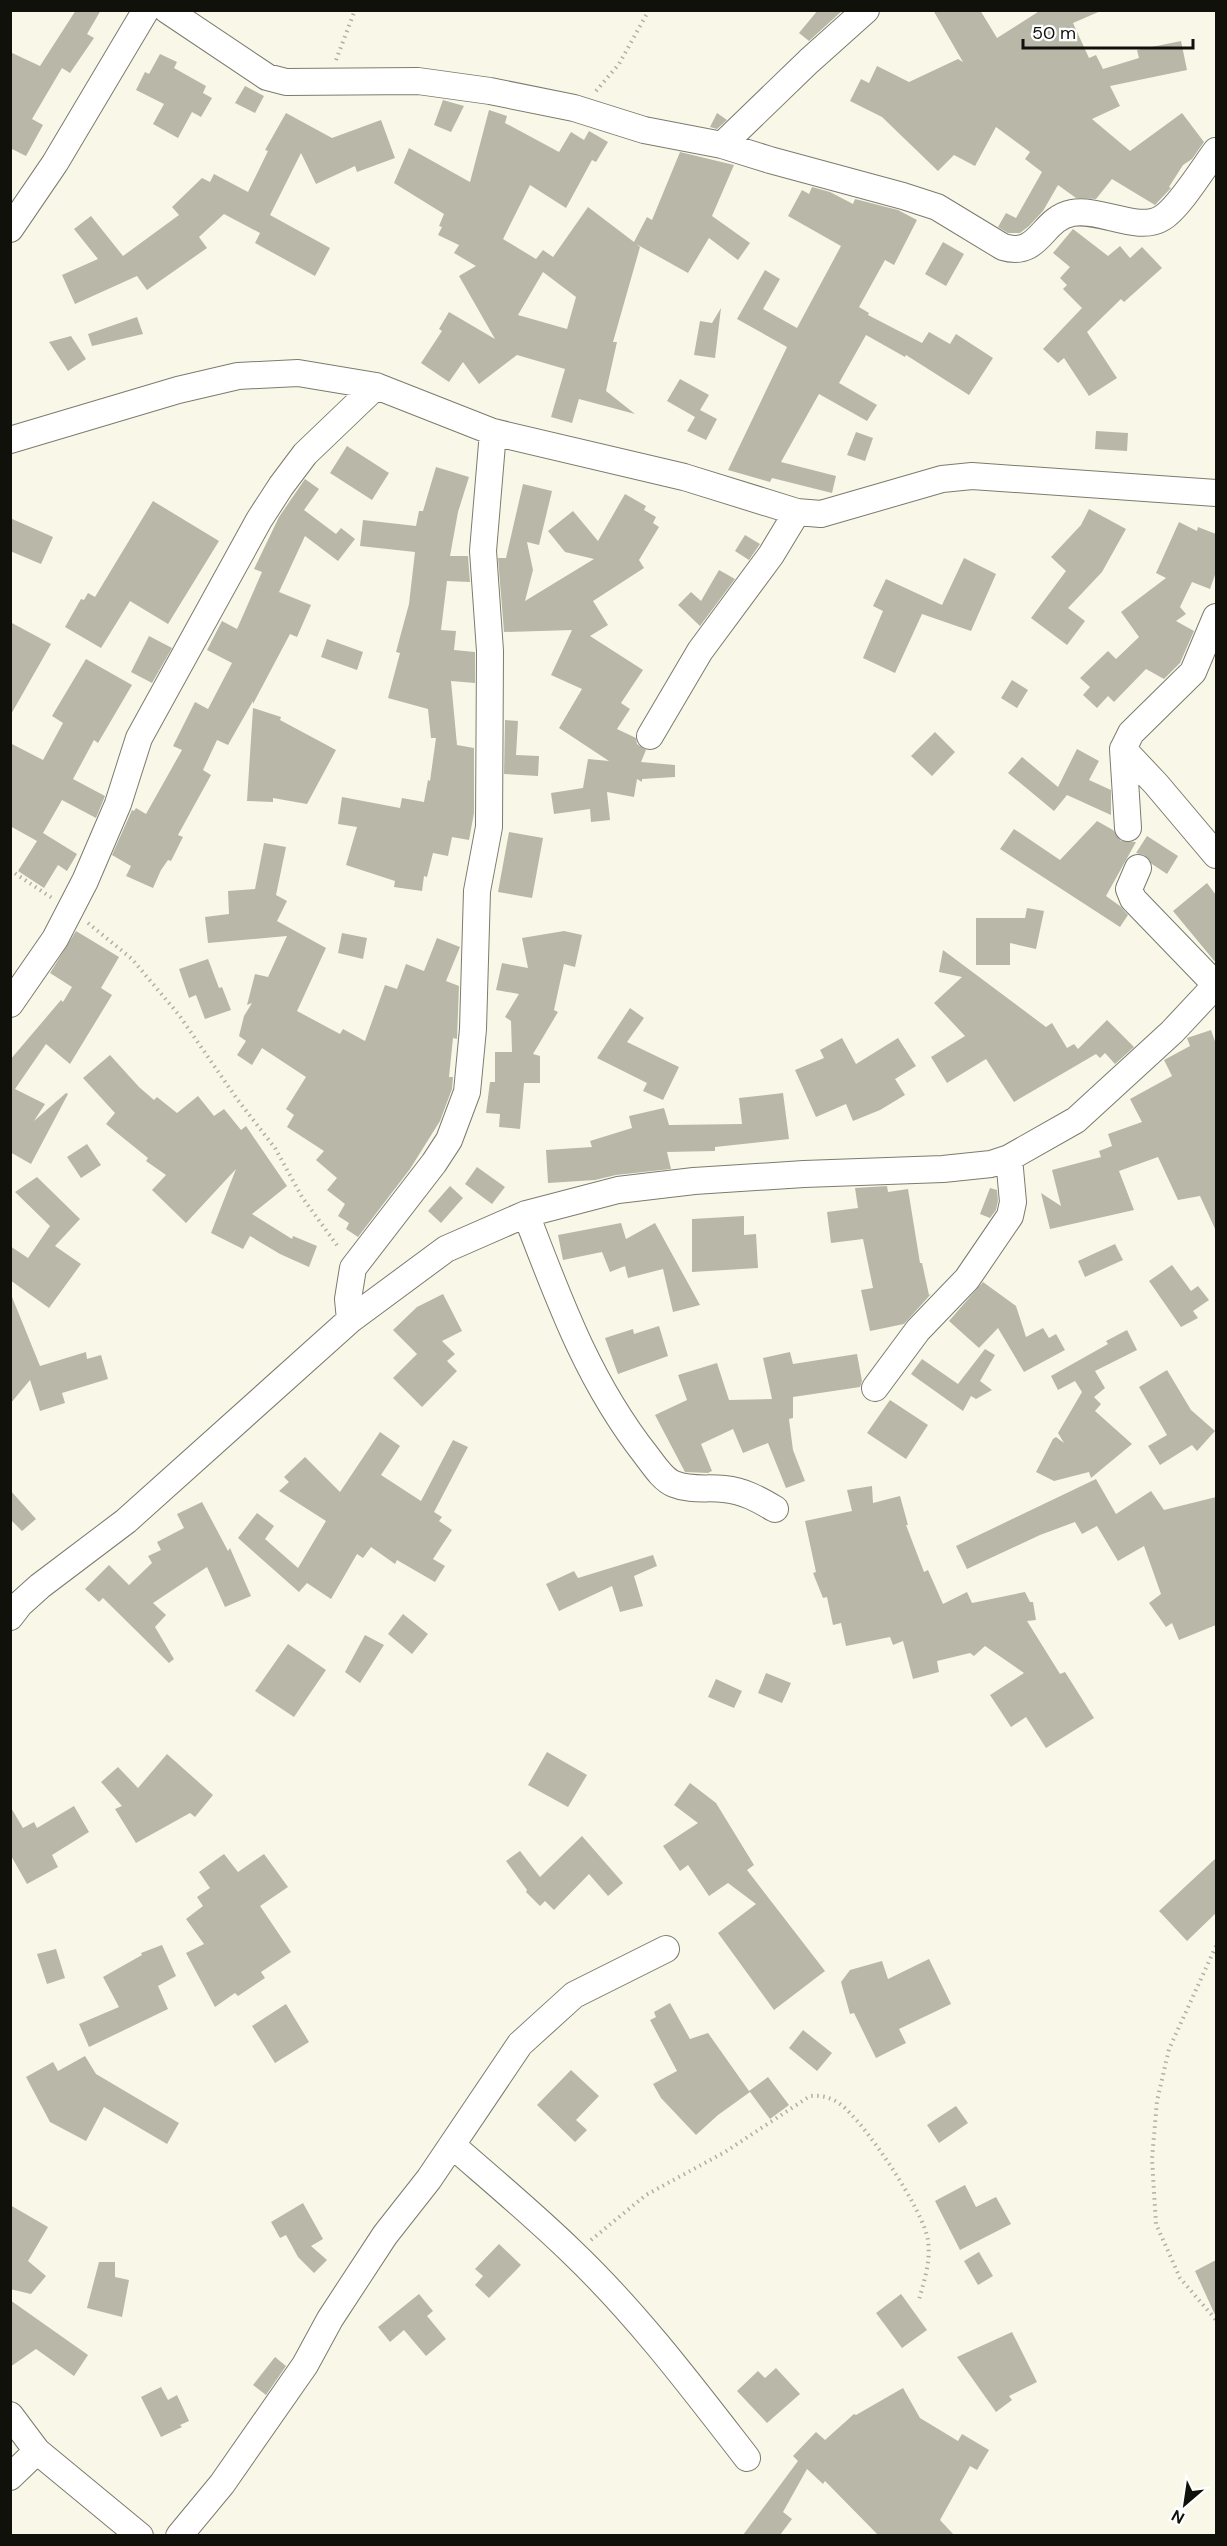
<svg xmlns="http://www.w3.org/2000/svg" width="1227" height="2546" viewBox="0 0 1227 2546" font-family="'DM Sans',sans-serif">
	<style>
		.building { fill: #b8b7a8; fill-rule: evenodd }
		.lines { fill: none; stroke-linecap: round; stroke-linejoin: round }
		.minor-casing { stroke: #7c7b6d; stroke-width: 28 }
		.path { stroke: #b0afa2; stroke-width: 4; stroke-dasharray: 1.5 4.5; stroke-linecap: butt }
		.minor { stroke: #fff; stroke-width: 26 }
	</style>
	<rect width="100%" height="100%" fill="#f9f8e8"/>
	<path class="building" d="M76 10H101L87 34 94 38 70 73 62 68 32 119 43 125 26 156 10 148V52L40 66Z
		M818 10H843L809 41 799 33Z
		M933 10H980L997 38 1041 10H1103L1073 23 1089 58 1096 55 1103 69 1139 58 1137 50 1181 41 1187 70 1110 86 1120 106 1092 119 1130 151 1182 113 1204 142 1192 159 1183 165 1169 187 1171 188 1155 205 1112 179 1096 199 1076 198 1058 185 1043 211 1029 226 1020 233H1008L998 227 1006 213 1016 218 1042 172 1025 159 1030 152 996 127 975 166 954 155 938 171 882 117 850 101 861 79 869 83 877 66 909 82 958 59 963 62Z
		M160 54 177 62 174 68 206 86 203 93 212 98 201 117 192 112 178 138 153 124 164 104 136 90 145 72 149 74Z
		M245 86 264 96 255 113 235 103Z
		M443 100 464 106 451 132 434 125Z
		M489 110 507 116 505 123 559 152 571 132 584 140 589 131 608 142 596 162 592 160 566 208 530 185 503 239 536 259 543 250 553 257 588 207 634 242 647 217 652 220 680 152 734 165 712 216 750 243 738 260 709 238 688 273 636 244 640 247 613 342H617L606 391 635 414 579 399 572 423 551 417 565 369 517 355 479 384 463 362 449 382 421 363 442 331 439 329 449 312 495 339 459 276 476 266 454 253 459 245 438 235 442 227 439 226 444 214 394 183 409 148 470 182ZM543 272 576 297 567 329 518 315Z
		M286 113 332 138 381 120 395 158 357 172 355 166 316 184 301 153 270 215 330 248 315 276 255 243 260 233 224 214 199 237 207 248 147 290 137 276 75 304 62 275 98 259 74 229 91 216 123 256 179 215 172 207 202 178 210 182 214 174 248 192 268 151 265 150Z
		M717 113 727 120 717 129 710 127Z
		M812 187 830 192 853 204 855 199 898 210 917 220 894 265 885 260 859 307 869 313 868 315 922 343 929 332 950 344 956 334 993 358 969 395 906 355 905 357 866 335 839 383 877 405 867 421 819 394 781 462 836 476 832 493 772 478 770 482 728 470 787 347 737 319 765 270 780 279 763 309 797 328 841 246 788 216 802 190 809 194Z
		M1073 229 1108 256 1120 246 1130 258 1142 247 1162 268 1124 302 1121 299 1087 332 1117 378 1089 396 1064 358 1058 363 1043 349 1082 308 1063 289 1067 285 1060 278 1070 267 1053 253Z
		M943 242 964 254 946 286 925 274Z
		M721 308 715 358 694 355 700 321 712 323Z
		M137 317 143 334 92 346 88 334Z
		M71 336 86 359 68 371 49 342Z
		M680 379 709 395 700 410 717 419 706 440 687 431 695 417 667 401Z
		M1096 431 1128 433 1127 451 1095 449Z
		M856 432 873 438 865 461 847 455Z
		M347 446 389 473 372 500 330 473Z
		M436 467 469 477 458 512 450 556H468L470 582 447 581 441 630 456 631 454 650 475 652V683L451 681 457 745 474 748V813L469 840 452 837 448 856 433 853 427 877 424 876 422 891 394 887 395 881 346 865 357 827 338 824 342 797 400 808 402 798 424 802 428 780 430 781 436 738H431L428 709 388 698 400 653 396 652 409 604 415 552 360 546 363 520 416 526 419 511H423Z
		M305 479 319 489 304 510 336 534 341 528 355 539 338 561 305 536 279 592 311 605 297 637 290 634 253 704V701L228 745 217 740 203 770 211 775 178 835 183 837 171 861 168 860 161 870 153 888 126 876 131 866 112 855 132 810 134 811 136 808 146 814 182 750 173 746 195 702 208 709 232 663 207 650 222 621 237 629 262 572 254 569 279 517Z
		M523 484 552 491 539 545 527 542 533 570 525 601 594 559 565 552 548 531 573 511 598 541 625 494 646 506 644 510 656 517 653 523 659 527 639 560 644 568 593 601 608 625 590 636 643 670 621 703 630 709 617 729 636 738 637 744 646 750 641 762 675 765V777L642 779V782L637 779 634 797 607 792 610 820 591 822 590 809 554 814 551 793 583 788 588 759 609 761 559 728 582 689 551 675 572 630 504 632 498 558H506Z
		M153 501 219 541 168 624 130 601 101 648 65 627 81 599 84 600 88 593 95 597Z
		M1089 509 1126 529 1102 572 1068 608 1085 621 1067 645 1031 618 1066 571 1051 557 1081 525Z
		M10 518 53 537 41 564 10 551Z
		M1179 522 1197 531 1198 527 1216 534V572L1210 589 1192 582 1180 607 1186 614 1176 621 1194 631 1180 663 1164 679 1146 669 1114 702 1108 696 1097 708 1083 695 1090 687 1080 678 1108 651 1116 659 1139 637 1121 612 1166 578 1156 573Z
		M745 535 760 544 749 560 735 551Z
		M964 558 996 574 971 631 922 614 895 673 863 658 883 611 873 606 886 579 942 605Z
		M719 570 735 579 700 626 678 605 691 592 701 601Z
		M10 622 51 644 10 716Z
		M149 636 172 648 152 683 131 672Z
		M327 639 363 652 357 670 321 657Z
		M86 659 132 685 98 743 94 740 73 779 105 796 96 818 62 800 43 833 77 854 67 871 58 865 44 888 18 871 37 841 10 826V743L43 760 63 723 52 716Z
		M1012 680 1028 690 1017 708 1001 698Z
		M253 708 281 717 280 720 336 750 307 804 273 798V802L247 801Z
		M505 720 518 721 516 755 539 756 538 776 504 774Z
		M935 732 955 752 932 776 911 756Z
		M1077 749 1099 761 1089 780 1111 790V815L1067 795 1054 811 1008 773 1022 757 1058 787Z
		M1097 821 1113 830 1121 841 1136 842 1106 896 1120 906 1128 915 1120 927 1000 849 1014 829 1060 860Z
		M509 832 543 838 532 898 498 892Z
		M1147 836 1178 856 1167 874 1152 864 1144 855 1136 853Z
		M264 843 286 847 276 895 287 901 277 921 326 948 297 1011 340 1034 343 1029 365 1041 385 985 397 989 406 964 424 971 437 938 460 947 446 981 459 986 457 1039 453 1038 449 1077H453L452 1089 440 1121 410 1169 358 1237 346 1229 349 1223 338 1216 345 1204 327 1190 337 1178 316 1160 324 1151 287 1127 294 1115 286 1109 306 1077 262 1048 252 1065 237 1055 246 1041 239 1036 244 1016 252 1003 247 1005 255 974 268 977 287 936 208 943 205 917 229 914 228 891 255 889Z
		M1207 883 1216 895V963L1173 911Z
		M1027 908 1044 911 1036 949 1010 943V965H976V918H1025Z
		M76 931 119 957 101 988 112 995 70 1064 46 1044 15 1089 45 1104 34 1121 66 1093 68 1094 31 1164 10 1152V1060L61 1000 63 1002 72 987 50 973Z
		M564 931 582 935 575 967 564 964 554 1010 558 1012 533 1054 540 1056V1083H524L520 1129 499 1127 500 1114 486 1113 490 1082H495V1052H512L511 1021 505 1017 519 994 496 990 502 963 528 968 522 938Z
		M342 933 367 938 363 959 338 953Z
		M943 950 1046 1027 1052 1023 1067 1048 1074 1044 1078 1049 1107 1020 1134 1047 1115 1064 1105 1053 1100 1058 1096 1054 1014 1102 986 1059 947 1083 931 1057 965 1036 934 1003 962 977 939 972Z
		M208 959 219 988 222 987 231 1010 205 1019 196 995 189 998 179 969Z
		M630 1008 644 1018 627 1042 679 1067 663 1100 643 1091 647 1083 597 1058Z
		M1211 1030 1216 1044V1231L1200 1196 1178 1200 1158 1157 1119 1171 1134 1210 1050 1229 1041 1193 1061 1206 1052 1170 1101 1157 1099 1151 1112 1146 1108 1134 1142 1122 1130 1099 1172 1076 1164 1060 1190 1046 1187 1038Z
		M842 1038 856 1064 898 1038 916 1066 895 1079 905 1095 880 1110 853 1121 846 1104 816 1117 795 1070 824 1058 820 1050Z
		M110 1055 139 1087 154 1100 157 1097 177 1113 198 1096 214 1116 224 1109 241 1130 246 1126 287 1186 252 1214 292 1239 293 1236 317 1246 309 1267 280 1254 250 1236 243 1249 211 1233 236 1169 186 1223 152 1190 166 1175 146 1161 148 1158 106 1124 115 1113 83 1078Z
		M783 1093 789 1139 715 1147V1151L667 1152 671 1169 616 1175 595 1180 548 1183 546 1150 592 1147 590 1141 632 1128 629 1116 664 1108 669 1125 742 1124 739 1098Z
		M87 1144 101 1165 81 1178 67 1157Z
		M477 1167 505 1187 492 1204 465 1184Z
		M37 1177 80 1219 55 1246 81 1264 49 1308 10 1280V1246L28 1258 50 1226 15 1192Z
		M450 1186 463 1198 441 1223 428 1211Z
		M887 1186 888 1192 908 1189 920 1263H922L929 1295 931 1294 904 1324 870 1331 861 1290 873 1288 863 1239 831 1243 827 1212 858 1208 855 1188Z
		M990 1188 997 1190 998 1201 996 1210 990 1218 980 1214Z
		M744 1216V1235L756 1234 758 1268 692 1272V1219Z
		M621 1223 626 1239 655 1223 700 1305 673 1312 663 1269 628 1278 625 1266 610 1272 602 1252 563 1260 558 1235Z
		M1115 1244 1123 1260 1085 1277 1078 1261Z
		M1172 1265 1191 1291 1198 1286 1209 1300 1193 1311 1198 1318 1181 1327 1149 1281Z
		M983 1282 1016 1306 1026 1337 1043 1328 1049 1338 1056 1334 1065 1350 1024 1372 998 1328 979 1348 949 1321Z
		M10 1292 40 1366 86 1352 87 1359 101 1355 108 1379 62 1393 65 1403 40 1411 30 1380 10 1404Z
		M443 1294 462 1331 442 1341 455 1354 447 1361 457 1371 422 1407 393 1378 417 1354 393 1330 417 1307Z
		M659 1326 668 1356 618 1374 605 1338 633 1329 634 1334Z
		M1127 1330 1137 1350 1095 1371 1105 1388 1094 1397 1101 1404 1095 1411 1132 1444 1091 1478 1089 1472 1054 1481 1036 1472 1053 1439 1056 1437 1064 1443 1058 1433 1082 1392 1075 1381 1058 1390 1051 1376 1108 1344 1106 1341Z
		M985 1349 995 1355 980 1381 992 1390 976 1399 971 1396 963 1411 911 1374 922 1359 958 1384Z
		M790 1352 793 1364 857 1354 862 1381 860 1387 793 1397V1418L789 1419 793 1450 805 1481 786 1488 768 1443 743 1453 733 1429 701 1444 712 1471 708 1473 685 1472 655 1415 687 1400 678 1375 717 1363 729 1400 772 1399 763 1358Z
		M1167 1370 1191 1410 1215 1431 1197 1451 1192 1445 1160 1465 1148 1446 1167 1435 1139 1387Z
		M890 1400 928 1425 906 1459 867 1433Z
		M380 1432 400 1446 381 1475 421 1501 453 1440 468 1447 434 1512 442 1517 439 1521 452 1530 433 1559 445 1566 435 1582 397 1560 395 1564 371 1547 363 1558 357 1554 331 1599 307 1583 299 1592 238 1538 257 1513 274 1526 265 1539 298 1568 326 1521 279 1491 289 1482 284 1477 305 1457 340 1492Z
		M1096 1479 1116 1514 1151 1491 1164 1510 1216 1497V1625L1179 1640 1172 1623 1166 1627 1149 1603 1161 1594 1144 1546 1118 1561 1097 1526 1082 1534 1075 1522 1040 1535 967 1569 956 1546Z
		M872 1486 873 1503 900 1496 908 1525H906L924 1572 928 1570 943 1604 967 1592 972 1603 1025 1592 1030 1602H1033L1036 1620 1027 1621 1060 1674 1065 1672 1094 1718 1046 1748 1026 1717 1011 1727 990 1695 1024 1673 985 1646 974 1656 970 1653 937 1661 939 1672 913 1679 903 1641 893 1645 890 1637 846 1646 841 1623 833 1625 827 1597 823 1598 813 1573 816 1572 805 1521 852 1511 847 1490Z
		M10 1490 36 1519 22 1531 10 1519Z
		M202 1502 228 1551 230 1548 251 1596 225 1607 207 1567 153 1603 166 1615 155 1627 174 1659 169 1663 103 1598 99 1602 85 1589 109 1565 129 1585 152 1563 148 1556 161 1550 157 1542 184 1528 177 1514Z
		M653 1555 657 1566 634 1576 643 1606 620 1612 612 1586 559 1611 546 1584 574 1571 578 1578Z
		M403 1614 428 1634 412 1654 388 1634Z
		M365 1635 384 1645 360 1683 345 1672Z
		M288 1644 326 1670 294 1717 255 1691Z
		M766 1673 791 1683 782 1703 758 1693Z
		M716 1679 742 1691 734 1708 708 1697Z
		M547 1752 587 1775 568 1807 528 1785Z
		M167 1754 213 1795 195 1817 190 1813 136 1843 115 1809 122 1806 101 1782 118 1767 138 1788Z
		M690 1783 716 1803 754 1865 747 1870 825 1971 774 2010 718 1933 756 1904 728 1883 709 1896 688 1865 680 1871 663 1846 698 1823 674 1805Z
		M10 1806 23 1828 34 1822 37 1828 74 1806 89 1832 52 1855 58 1867 27 1884 10 1854Z
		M582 1836 623 1883 608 1896 589 1874 554 1910 545 1901 540 1906 526 1892 527 1890 506 1861 520 1851 540 1877Z
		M224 1854 238 1872 264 1854 288 1887 260 1906 291 1952 261 1972 265 1978 238 1996 235 1993 215 2007 186 1953 204 1944 186 1919 203 1906 197 1897 210 1888 199 1872Z
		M1216 1858V1913L1187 1941 1159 1911Z
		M162 1945 176 1976 158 1986 168 2009 89 2047 79 2024 119 2007 103 1977 142 1955 141 1953Z
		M56 1949 65 1978 47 1984 37 1954Z
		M929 1959 951 2004 899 2029 906 2043 876 2058 854 2013 850 2014 841 1982 850 1970 882 1961 888 1979Z
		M670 2003 690 2039 708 2033 749 2091 768 2077 789 2105 770 2119 750 2092 718 2115 696 2135 661 2098 653 2084 677 2071 650 2020 656 2017 654 2012Z
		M286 2004 309 2042 275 2063 252 2026Z
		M803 2030 832 2053 817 2071 789 2048Z
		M85 2056 96 2074 179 2123 167 2144 104 2107 86 2141 50 2122 26 2077 53 2062 58 2071Z
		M571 2070 599 2096 576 2120 587 2130 575 2142 537 2105Z
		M956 2106 968 2123 939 2143 927 2125Z
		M965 2185 976 2207 996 2197 1011 2224 960 2250 935 2201Z
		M303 2203 323 2239 311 2246 327 2260 314 2273 298 2257 286 2235 280 2238 271 2222Z
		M10 2205 48 2227 28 2261 46 2276 31 2294 10 2289Z
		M499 2244 521 2265 489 2298 475 2285 483 2276 475 2269Z
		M979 2252 993 2276 978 2285 964 2261Z
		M1216 2260V2317L1195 2271Z
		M99 2262H115V2277L129 2280 122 2317 87 2308Z
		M419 2294 433 2311 427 2316 446 2339 426 2356 404 2330 390 2342 378 2327Z
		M901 2294 927 2330 902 2348 876 2313Z
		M10 2300 88 2355 74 2376 36 2349 10 2367Z
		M1012 2332 1037 2382 1009 2396 1012 2400 996 2412 957 2357Z
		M275 2357 286 2366 266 2395 253 2385Z
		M776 2368 800 2394 767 2423 737 2391 758 2371 765 2378Z
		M161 2387 168 2400 177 2395 189 2421 180 2425 182 2427 161 2437 141 2397Z
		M903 2388 920 2418 958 2441 962 2434 989 2450 977 2470 970 2466 940 2520 954 2535H878L825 2481 823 2484 807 2469 783 2512 792 2519 780 2535H743L798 2461 793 2456 816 2432 825 2440 854 2414 856 2415Z"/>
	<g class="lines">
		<g class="minor-casing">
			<path id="minor" d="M167 10 267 77 286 82 418 81 490 91 574 108 644 130 722 145 770 160 903 196 937 207 1003 247C1040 258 1041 219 1072 213 1101 208 1138 233 1162 218 1179 208 1203 168 1216 151
				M722 145 809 61 866 10
				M10 229 55 163 146 10
				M10 440 178 390 238 376 298 373 376 386 493 432 684 477 797 512 821 514 942 479 972 476 1216 493
				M650 736 700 651 771 555 797 512
				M1123 749 1156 784 1216 855
				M1128 828 1123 749 1131 733 1193 672 1216 617
				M1138 868 1129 889 1133 899 1216 985
				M10 1004 55 939 85 881 118 804 139 738 259 520 281 486 305 454 376 386
				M526 1214C559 1300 588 1381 646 1455 653 1464 663 1480 674 1484 691 1491 707 1487 724 1489 744 1491 758 1499 775 1509
				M350 1320 348 1299 353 1268 434 1163 449 1140 467 1092 473 1029 477 891 489 827 490 651 483 551 493 432
				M875 1388 918 1330 967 1279 1010 1216 1013 1202 1009 1158
				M10 1617 20 1604 40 1586 126 1521 350 1320 446 1249 526 1214 618 1190 694 1181 804 1174 943 1169 991 1164 1009 1158 1076 1120 1172 1032 1216 985
				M452 2145C492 2180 534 2215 572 2252 637 2314 692 2387 747 2458
				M10 2415 37 2451 140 2536
				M10 2477 37 2451
				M179 2536 222 2484 305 2365 330 2319 385 2235 429 2179 520 2044 574 1995 666 1949"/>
		</g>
		<path class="path" d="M336 60 355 10
			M596 91 619 64 649 10
			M10 870 52 898
			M88 923 132 959 179 1015 237 1099 275 1148 302 1197 339 1248
			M1216 1946 1169 2049 1157 2101 1152 2159 1156 2224 1180 2278 1216 2320
			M591 2240 646 2195 725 2152 810 2096C820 2095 831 2097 840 2104 864 2121 925 2212 928 2241 931 2261 924 2281 919 2300"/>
		<use href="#minor" class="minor"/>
	</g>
	<rect width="1227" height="2546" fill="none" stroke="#11110c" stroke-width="24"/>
	<g transform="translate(1185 2504) rotate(209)" stroke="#ffffff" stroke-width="4.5" paint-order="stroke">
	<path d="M0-4.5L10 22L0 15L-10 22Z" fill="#11110c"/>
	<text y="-9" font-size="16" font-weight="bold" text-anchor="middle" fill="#11110c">N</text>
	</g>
	<path d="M1023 39v9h170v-9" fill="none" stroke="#11110c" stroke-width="3"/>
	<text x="1032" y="39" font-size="18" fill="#11110c" stroke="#ffffff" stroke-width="4.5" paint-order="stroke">50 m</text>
</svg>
